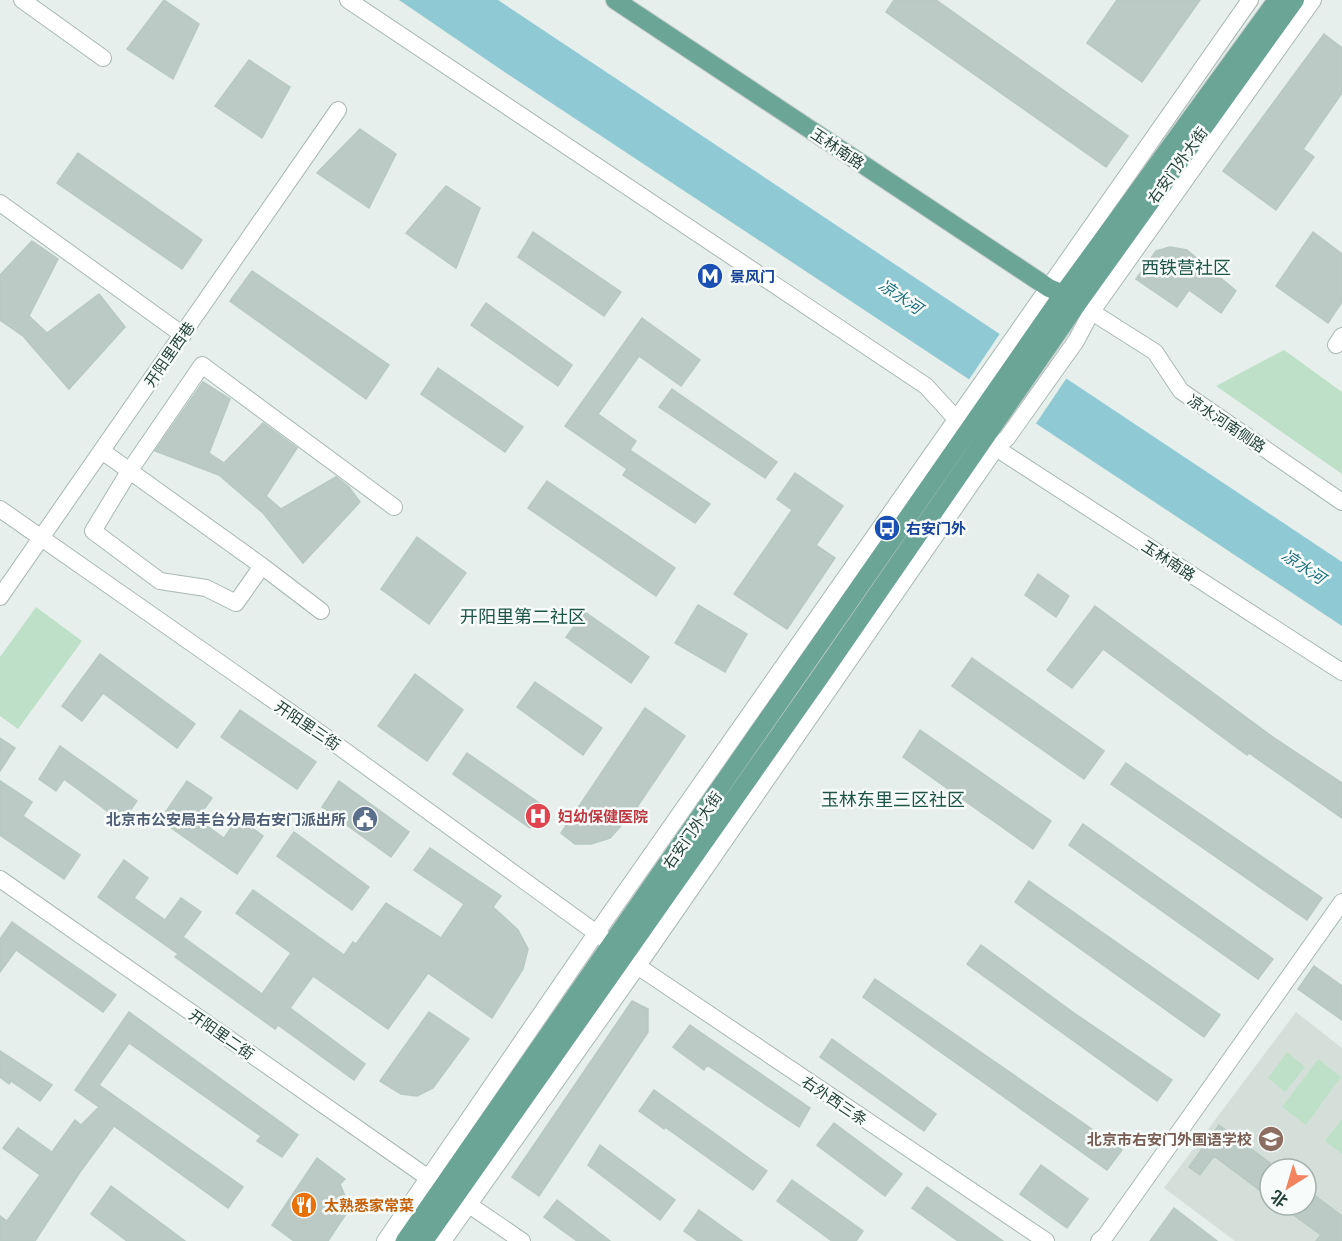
<svg xmlns="http://www.w3.org/2000/svg" width="1342" height="1241" viewBox="0 0 1342 1241" font-family="Lato,'Noto Sans SC',sans-serif">
	<style>
		.built { fill: #d4dfda; fill-rule: evenodd }
		.green { fill: #bfe0c8 }
		.water { fill: #8ec9d4 }
		.pier { fill: #e6efeb }
		.building { fill: #bbcac4; stroke: #b8c9c2; stroke-width: 1.5 }
		.lines { fill: none; stroke-linecap: round; stroke-linejoin: round }
		.minor-casing { stroke: #a8b8b2; stroke-width: 18 }
		.major-casing { stroke: #c2cac8; stroke-width: 20 }
		.minor { stroke: #fff; stroke-width: 16 }
		.major { stroke: #6aa596; stroke-width: 18 }
		.labels { text-anchor: middle; dominant-baseline: central; stroke-width: 5; stroke-linejoin: round; paint-order: stroke }
		.street-label { font-size: 15px; fill: #24423a; stroke: #f7fbf9 }
		.transit-label { font-size: 15px; font-weight: bold; fill: #164399; stroke: #f7fbf9; text-anchor: start }
		.health-label { font-size: 15px; font-weight: bold; fill: #be3a42; stroke: #f7fbf9; text-anchor: start }
		.service-label { font-size: 15px; font-weight: bold; fill: #4e5e75; stroke: #f7fbf9; text-anchor: end }
		.education-label { font-size: 15px; font-weight: bold; fill: #785e54; stroke: #f7fbf9; text-anchor: end }
		.food-label { font-size: 15px; font-weight: bold; fill: #c56008; stroke: #f7fbf9; text-anchor: start }
		.water-label { font-size: 16px; font-style: italic; fill: #1c6f80; stroke: #f7fbf9 }
		.quarter-label { font-size: 18px; fill: #1f5548; stroke: #f7fbf9 }
	</style>
	<rect width="100%" height="100%" fill="#e6efeb"/>
	<path class="built" d="M1296 1012 1342 1048V1241H1235L1164 1188ZM1270 1169H1306V1205H1270Z"/>
	<path class="green" d="M1284 350 1342 392V474L1216 386Z
		M36 607 82 641 18 729 0 716V657Z
		M1287 1052 1305 1067 1285 1092 1268 1078Z
		M1318 1059 1341 1077 1306 1125 1282 1107Z
		M1342 1119V1154L1325 1141Z"/>
	<path class="water" d="M399 0H498L1342 562V626L506 73Z"/>
	<path class="pier" d="M1001 332 1068 376 1035 425 968 381Z"/>
	<path class="building" d="M164 0 199 24 173 79 127 49Z
		M894 0H936L1128 136 1106 167 886 12Z
		M1117 0H1200L1142 82 1087 43Z
		M1324 34 1342 48V93L1303 149 1314 157 1276 210 1223 171Z
		M249 60 290 87 262 138 215 106Z
		M360 129 396 154 369 208 317 173Z
		M78 153 202 240 182 269 57 183Z
		M446 186 480 208 456 268 406 233Z
		M533 232 621 292 604 316 518 257Z
		M1313 232 1342 254V302L1328 323 1276 286Z
		M32 241 58 259 29 316 47 333 99 294 125 327 69 389 23 336 0 320V275Z
		M1170 247 1187 250 1236 291 1221 313 1189 290 1177 307 1136 279 1156 251Z
		M252 271 389 365 366 399 230 301Z
		M486 303 572 365 558 386 471 325Z
		M642 318 700 360 681 386 639 356 598 414 636 441 630 450 710 504 695 523 623 475 627 469 565 426Z
		M438 368 523 427 505 452 421 394Z
		M203 382 230 399 209 453 224 463 263 423 297 448 266 496 281 509 336 477 349 487 360 502 303 563 263 513 219 475 155 451Z
		M672 389 777 462 765 478 659 407Z
		M795 473 843 506 816 545 835 558 787 629 734 594 792 510 777 499Z
		M547 481 675 568 656 596 528 508Z
		M417 537 466 573 429 624 381 589Z
		M1038 574 1069 596 1056 617 1025 595Z
		M698 605 747 634 725 672 675 643Z
		M1095 606 1277 740 1342 783V818L1249 753 1247 755 1103 649 1072 688 1047 670Z
		M585 612 649 657 631 683 566 637Z
		M100 654 195 724 177 748 103 693 82 721 62 706Z
		M972 658 1104 751 1084 779 952 686Z
		M415 674 463 710 427 761 378 726Z
		M535 682 602 728 583 755 517 707Z
		M645 708 685 736 635 810 610 838 591 844H575L561 833Z
		M240 710 316 762 297 789 221 737Z
		M920 730 1051 821 1033 849 903 757Z
		M0 738 15 748 0 771Z
		M60 746 137 801 122 822 64 779 56 791 39 779Z
		M467 753 545 807 530 828 453 774Z
		M1126 763 1322 898 1307 920 1111 784Z
		M0 781 32 802 23 816 80 855 64 879 0 835Z
		M187 781 212 798 197 819 224 838 238 818 263 836 237 874 160 820Z
		M339 781 409 832 391 857 322 807Z
		M1083 824 1273 959 1258 979 1069 845Z
		M294 832 369 887 352 910 277 856Z
		M430 848 501 896 493 907 518 930 528 949 523 969 492 1018 428 973 388 1029 313 976 290 1008 365 1064 354 1080 278 1025 275 1029 175 957 178 954 98 897 124 860 148 878 134 898 165 920 181 898 201 912 183 937 262 994 291 953 236 913 253 890 344 955 353 942 356 944 386 903 441 938 464 904 414 870Z
		M1029 881 1220 1015 1204 1037 1015 902Z
		M12 922 116 995 103 1012 16 950 0 972V939Z
		M981 945 1074 1013 1172 1080 1157 1101 967 964Z
		M1314 966 1342 986V1020L1298 989Z
		M875 979 1122 1150 1107 1170 863 997Z
		M632 1001 648 1009V1032L539 1196 512 1177Z
		M129 1012 298 1135 282 1157 257 1141 261 1136 129 1043 99 1085 243 1187 228 1208 114 1126 80 1172 35 1241H0V1216L7 1221 40 1175 3 1148 18 1128 52 1152 75 1120 81 1125 99 1107 75 1090Z
		M429 1012 469 1039 433 1088 417 1096 401 1094 380 1081Z
		M690 1025 810 1108 799 1127 707 1065 704 1070 673 1047Z
		M832 1039 936 1114 924 1131 820 1057Z
		M0 1051 52 1085 40 1101 11 1081 9 1084 0 1077Z
		M654 1090 767 1171 753 1190 665 1127 664 1129 639 1111Z
		M834 1123 902 1174 885 1196 817 1145Z
		M1219 1125 1270 1163V1198L1214 1156 1200 1175 1189 1167Z
		M600 1145 675 1200 660 1220 588 1165Z
		M317 1158 345 1179 340 1184 350 1208 328 1241H294L272 1225Z
		M1041 1165 1088 1199 1067 1228 1020 1194Z
		M792 1180 863 1231 856 1241H832L777 1201Z
		M111 1186 185 1241H127L91 1214Z
		M927 1187 1003 1241H958L912 1208Z
		M1306 1189 1342 1216V1241H1316L1321 1235 1280 1205H1306Z
		M557 1200 610 1241H577L544 1217Z
		M1174 1208 1217 1241H1150Z
		M699 1210 742 1241H698L684 1231Z"/>
	<g class="lines">
		<g class="minor-casing">
			<path id="minor" d="M22 0 103 58
				M348 0 926 386 957 420
				M0 203 183 335
				M1084 307 1155 352 1181 391 1342 502
				M1336 345 1342 336
				M996 448 1342 672
				M102 451 262 566
				M0 509 323 735 606 940
				M0 597 338 110
				M321 611 262 566 236 603 206 588 160 581 93 531 130 470 202 365 394 507
				M0 879 437 1184
				M630 961 1046 1241
				M459 1198 522 1241
				M385 1241 597 932 1250 0
				M443 1241 637 967 996 448 1007 438 1076 341 1092 311 1313 0
				M1099 1241 1106 1235 1342 902"/>
		</g>
		<g class="major-casing">
			<path id="major" d="M615 0 1049 288 1063 294
				M405 1241 1063 294 1277 0
				M424 1241 820 677 1078 303 1295 0"/>
		</g>
		<use href="#minor" class="minor"/>
		<use href="#major" class="major"/>
	</g>
	<defs>
		<g id="metro-disc" transform="scale(1.35)"><circle r="9.5" fill="#1a4fb4" stroke="#f7fbf9"/><path d="M-5.5 5V-5H-3L0 0L3-5H5.5V5H3V-.5L0 4L-3-.5V5Z" fill="#fff"/></g>
		<g id="bus-disc" transform="scale(1.35)"><circle r="9.5" fill="#1a4fb4" stroke="#f7fbf9"/><path d="M-5-6H5V4H4V6H2V4H-2V6H-4V4H-5ZM-3.5-4V0h7V-4ZM-3.5 1.2v1.5H-2V1.2ZM2 1.2v1.5H3.5V1.2Z" fill="#fff"/></g>
		<g id="hospital-disc" transform="scale(1.35)"><circle r="9.5" fill="#e0444e" stroke="#f7fbf9"/><path d="M-5-5h3v3.5h4V-5h3V5h-3V1.5h-4V5h-3Z" fill="#fff"/></g>
		<g id="civic-disc" transform="scale(1.35)"><circle r="9.5" fill="#5c6f8a" stroke="#f7fbf9"/><path d="M-.6-6.5H3V-4.5H.6V-3L4-1V1h2V6H-6V1h2V-1L-.6-3ZM-1.2 2.5V6h2.4V2.5Z" fill="#fff"/></g>
		<g id="school-disc" transform="scale(1.35)"><circle r="9.5" fill="#8d6e63" stroke="#f7fbf9"/><path d="M0-5L7-2L0 1L-7-2ZM-4 1L0 2.5L4 1V4Q0 6-4 4Z" fill="#fff"/></g>
		<g id="restaurant-disc" transform="scale(1.35)"><circle r="9.5" fill="#e8710a" stroke="#f7fbf9"/><path d="M-5-6h1v4h1v-4h1v4h1v-4h1v5L-1.5 .5V6h-2V.5L-5-1ZM5-6V6H3V1.5H1.5Q1.5-4 5-6Z" fill="#fff"/></g>
	</defs>
	<g fill-rule="evenodd">
		<use href="#metro-disc" x="710" y="276"/>
		<use href="#bus-disc" x="887" y="528"/>
		<use href="#hospital-disc" x="538" y="816"/>
		<use href="#civic-disc" x="365" y="819"/>
		<use href="#school-disc" x="1271" y="1139"/>
		<use href="#restaurant-disc" x="304" y="1205"/>
	</g>
	<g class="labels">
		<g class="street-label">
			<text transform="translate(838 148) rotate(34)">玉林南路</text>
			<text transform="translate(1177 165) rotate(-54)">右安门外大街</text>
			<text transform="translate(169 354) rotate(-55)">开阳里西巷</text>
			<text transform="translate(1227 423) rotate(34)">凉水河南侧路</text>
			<text transform="translate(1169 560) rotate(33)">玉林南路</text>
			<text transform="translate(308 725) rotate(34)">开阳里三街</text>
			<text transform="translate(692 830) rotate(-55)">右安门外大街</text>
			<text transform="translate(222 1034) rotate(35)">开阳里二街</text>
			<text transform="translate(835 1100) rotate(34)">右外西三条</text>
		</g>
		<g class="transit-label">
			<text x="730" y="276">景风门</text>
			<text x="906" y="528">右安门外</text>
		</g>
		<g class="health-label">
			<text x="558" y="816">妇幼保健医院</text>
		</g>
		<g class="service-label">
			<text x="346" y="819">北京市公安局丰台分局右安门派出所</text>
		</g>
		<g class="education-label">
			<text x="1252" y="1139">北京市右安门外国语学校</text>
		</g>
		<g class="food-label">
			<text x="324" y="1205">太熟悉家常菜</text>
		</g>
		<g class="water-label">
			<text transform="translate(901 296) rotate(34)">凉水河</text>
			<text transform="translate(1304 566) rotate(34)">凉水河</text>
		</g>
		<g class="quarter-label">
			<text x="1186" y="267">西铁营社区</text>
			<text x="523" y="616">开阳里第二社区</text>
			<text x="893" y="799">玉林东里三区社区</text>
		</g>
	</g>
	<g transform="translate(1288 1187) rotate(217)"><circle r="28" fill="#f7fbf9" stroke="#a3b1ad" stroke-width="1.5"/>
	<path d="M0-4.5L10 22L0 15L-10 22Z" fill="#f4845f"/>
	<text y="-9" font-size="16" font-weight="bold" text-anchor="middle" fill="#24423a">北</text>
	</g>
</svg>
